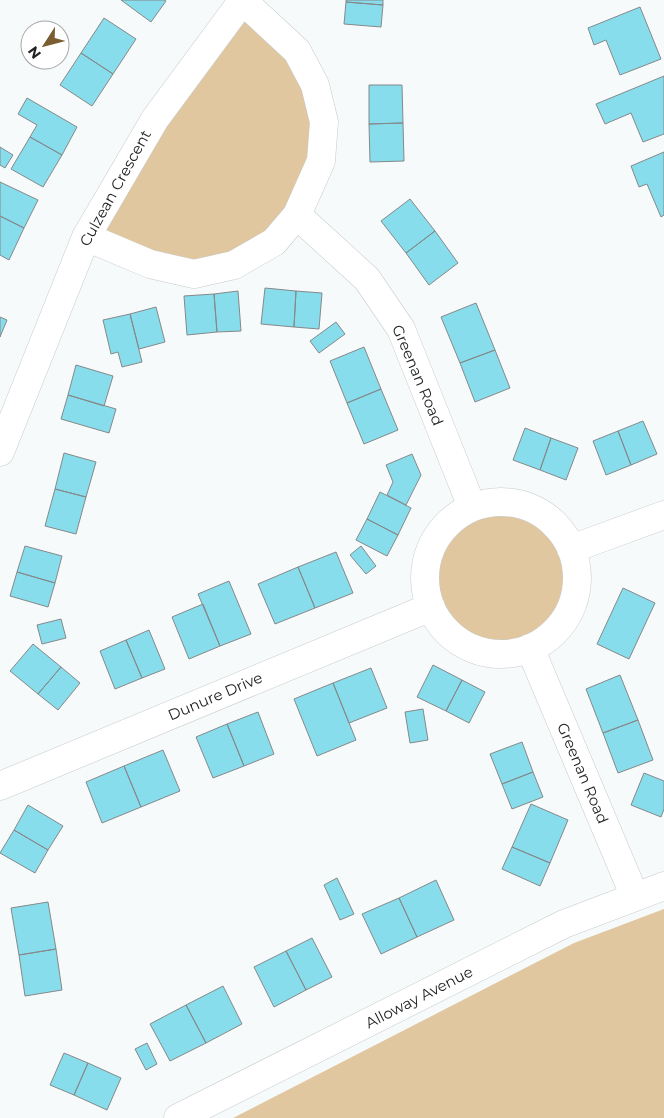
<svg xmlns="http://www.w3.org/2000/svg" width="664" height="1118" viewBox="0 0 664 1118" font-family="Montserrat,sans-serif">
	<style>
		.green { fill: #e1c79f }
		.building { fill: #87ddeb; stroke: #85898a }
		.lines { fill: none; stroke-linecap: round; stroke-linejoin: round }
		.minor-casing { stroke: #c7cbcc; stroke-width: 29 }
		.minor { stroke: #fff; stroke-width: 28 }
		.labels { text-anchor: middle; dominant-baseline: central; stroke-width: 5; stroke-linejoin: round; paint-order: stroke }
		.street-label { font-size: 15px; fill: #212323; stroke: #fff }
	</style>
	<rect width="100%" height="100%" fill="#f6fafb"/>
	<path class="green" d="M243 1 297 51 324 122 297 215 194 274 86 237Z
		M436 578a65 65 0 1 1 130 0a65 65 0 1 1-130 0Z
		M664 909V1118H233L574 943Z"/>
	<path class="building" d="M121 0H164L166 1 151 22Z
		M346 0H383V5L346 2Z
		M346 2 383 5 381 27 344 24Z
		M640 7 661 59 620 75 606 40 594 45 588 28Z
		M104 18 136 39 113 74 81 53Z
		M81 53 113 74 92 106 60 85Z
		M664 76V134L643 142 631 113 605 124 596 104Z
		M369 85H402L403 123 369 124Z
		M27 98 77 127 62 155 30 137 37 125 18 114Z
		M403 123 404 161 370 162 369 124Z
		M30 137 62 155 43 187 11 169Z
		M0 147 13 155 5 168 0 165Z
		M664 152V215L661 217 647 184 639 187 631 166Z
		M0 182 38 200 24 228 0 216Z
		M410 199 435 231 406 253 381 221Z
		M0 216 24 228 9 260 0 255Z
		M435 231 458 263 429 285 406 253Z
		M265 288 296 291 294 327 261 324Z
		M238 291 241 331 217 332 214 294Z
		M296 291 322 293 319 329 294 327Z
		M214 294 217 332 187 335 184 296Z
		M476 303 495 350 460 363 441 317Z
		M156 307 165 342 139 349 130 314Z
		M130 314 142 362 122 367 118 352 111 354 103 320Z
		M0 317 7 320 0 337Z
		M336 322 345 334 319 353 310 341Z
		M364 347 381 389 347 403 330 361Z
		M495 350 510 388 475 402 460 363Z
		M76 365 113 376 104 406 68 395Z
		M381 389 398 430 364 444 347 403Z
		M68 395 116 409 109 433 61 419Z
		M643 421 657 454 631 465 618 431Z
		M525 428 551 438 540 470 513 460Z
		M618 431 631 465 606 475 593 441Z
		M551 438 578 448 566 480 540 470Z
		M64 453 96 462 86 497 55 489Z
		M412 454 421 475 406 505 387 495 393 482 386 465Z
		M55 489 86 497 76 534 45 526Z
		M380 492 411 508 398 535 367 519Z
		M367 519 398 535 387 556 356 540Z
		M25 546 62 556 55 583 17 572Z
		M361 546 376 566 366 574 350 555Z
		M336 552 353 593 315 608 298 567Z
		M298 567 315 608 275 624 258 584Z
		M17 572 55 583 48 607 10 596Z
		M229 581 251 634 220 646 198 594Z
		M623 588 655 603 629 659 597 644Z
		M203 604 220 646 189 659 172 617Z
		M61 619 66 638 42 644 37 625Z
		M149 630 165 669 142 678 126 640Z
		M126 640 142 678 115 689 100 651Z
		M33 644 61 667 38 694 10 671Z
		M433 665 462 680 446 711 417 697Z
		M61 667 80 683 58 710 38 694Z
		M371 668 387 708 349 723 333 683Z
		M620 675 638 720 603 733 586 689Z
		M462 680 485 692 469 723 446 711Z
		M333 683 356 740 317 756 294 699Z
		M423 709 428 740 410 743 405 712Z
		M258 712 274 754 244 766 227 724Z
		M638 720 653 760 618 773 603 733Z
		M227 724 244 766 213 778 196 737Z
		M522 742 533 772 502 784 490 754Z
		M163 750 180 791 141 807 124 766Z
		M124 766 141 807 102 823 86 782Z
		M533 772 543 797 512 809 502 784Z
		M644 773 664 781V809L661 817 631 805Z
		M531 804 568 820 550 863 512 847Z
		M28 805 63 826 48 850 14 830Z
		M14 830 48 850 35 873 0 853Z
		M512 847 550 863 540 886 502 869Z
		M337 878 354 914 340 920 324 885Z
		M436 880 454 920 417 937 399 898Z
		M399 898 417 937 381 954 362 914Z
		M48 902 56 949 19 955 11 908Z
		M312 938 332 977 306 990 286 951Z
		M56 949 62 990 25 996 19 955Z
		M286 951 306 990 274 1007 254 967Z
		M223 986 242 1024 206 1043 186 1005Z
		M186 1005 206 1043 170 1061 150 1024Z
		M147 1043 157 1064 146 1070 135 1049Z
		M64 1053 88 1063 74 1095 50 1085Z
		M88 1063 121 1078 107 1110 74 1095Z"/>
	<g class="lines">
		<g class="minor-casing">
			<path id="minor" d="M297 215 367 279 401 329 472 507
				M86 237 150 264 194 274 234 265 274 242 297 215 321 161 324 122 315 85 297 51 243 1
				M0 452 86 237 155 119 243 0
				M425 578a76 76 0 1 1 152 0a76 76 0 1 1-152 0Z
				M571 549 664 515
				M530 648 635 897
				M0 786 431 607
				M178 1118 564 924 664 886"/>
		</g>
		<use href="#minor" class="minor"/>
	</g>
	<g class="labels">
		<g class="street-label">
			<text transform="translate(115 188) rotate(-61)">Culzean Crescent</text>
			<text transform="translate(418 375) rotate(67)">Greenan Road</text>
			<text transform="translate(215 696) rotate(-23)">Dunure Drive</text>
			<text transform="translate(583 773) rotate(67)">Greenan Road</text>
			<text transform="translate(419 997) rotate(-27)">Alloway Avenue</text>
		</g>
	</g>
	<g transform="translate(45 45) rotate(234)"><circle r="24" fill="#ffffff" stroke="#a6a7a7"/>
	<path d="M0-4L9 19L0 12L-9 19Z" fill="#7a5e31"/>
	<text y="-8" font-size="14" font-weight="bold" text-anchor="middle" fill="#212323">N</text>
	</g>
</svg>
